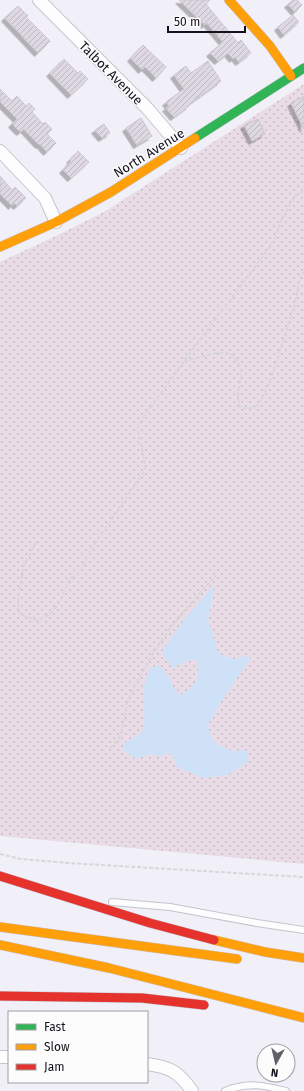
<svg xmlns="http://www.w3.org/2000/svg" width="304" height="1091" viewBox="0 0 304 1091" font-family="'Fira Sans',sans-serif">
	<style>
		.grass { fill: url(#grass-dots) }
		.water { fill: #cee1f7 }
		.building { fill: url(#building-hatch); stroke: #cdc7d0; filter: url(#shadow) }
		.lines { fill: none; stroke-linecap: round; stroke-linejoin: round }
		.lane-casing { stroke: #c6c3cd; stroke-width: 8 }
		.street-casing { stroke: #c6c3cd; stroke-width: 14 }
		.fast-casing { stroke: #c6c3cd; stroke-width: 10 }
		.slow-casing { stroke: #c6c3cd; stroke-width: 10 }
		.jam-casing { stroke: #c6c3cd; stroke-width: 10 }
		.path { stroke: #d7d6d9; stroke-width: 2; stroke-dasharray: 4 2; stroke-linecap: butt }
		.lane { stroke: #fdfdfe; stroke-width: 6 }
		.street { stroke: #fdfdfe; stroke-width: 12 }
		.fast { stroke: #30b455; stroke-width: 9 }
		.slow { stroke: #ff9f0a; stroke-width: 9 }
		.jam { stroke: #e5322d; stroke-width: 9 }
		.labels { text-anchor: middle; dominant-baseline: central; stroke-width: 3; stroke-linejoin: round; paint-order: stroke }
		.street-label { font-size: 13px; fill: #14111d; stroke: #fcfcfc }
	</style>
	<defs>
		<pattern id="grass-dots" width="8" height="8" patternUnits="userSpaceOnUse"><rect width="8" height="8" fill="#e9dce6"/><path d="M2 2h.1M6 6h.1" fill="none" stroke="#c7bcc5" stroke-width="1.8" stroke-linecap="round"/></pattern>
		<pattern id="building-hatch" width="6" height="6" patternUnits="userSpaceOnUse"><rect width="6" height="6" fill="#ddd8e1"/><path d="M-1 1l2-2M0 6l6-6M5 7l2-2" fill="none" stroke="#bdb8c1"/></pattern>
		<filter id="shadow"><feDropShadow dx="-3.5" dy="3.5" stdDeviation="0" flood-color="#0004"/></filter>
	</defs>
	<rect width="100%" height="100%" fill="#f1f0f8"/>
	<path class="grass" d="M304 84V864L0 836V262L60 234 104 212Z"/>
	<path class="water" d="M215 584 208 619 217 650 221 655 227 657 234 659 245 656 251 658 223 699 208 725 211 737 217 744 232 751 246 750 249 761 228 775 203 778 179 768 175 764 173 756 168 753 161 757 151 754 136 759 123 750V744C129 739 140 737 143 729 147 719 142 706 143 695 143 685 147 677 150 668L159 665 171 679 174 689 180 695C196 688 201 677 197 660 191 659 179 664 173 668L167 661 162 651 184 620Z"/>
	<path class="building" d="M179 0H210L206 4 238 43 241 40 251 53 239 62 235 57 233 59 228 53 218 61 210 53 223 42 207 23 205 25Z
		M293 0H297L302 5 295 12 288 4Z
		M18 6 28 16 26 17 50 41 38 53 5 18Z
		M293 15 299 22 284 35 278 27Z
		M143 45 166 67 156 78 145 67 142 70 131 58Z
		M64 59 78 73 80 71 88 79 71 95 50 73Z
		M208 61 221 81 189 104 190 105 174 117 166 108 169 106 166 102 184 89 174 75 186 66 191 73Z
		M0 89 12 101 17 96 26 106 29 103 35 109 32 112 43 124 45 122 52 129 47 134 56 143 47 152 40 144 39 145 24 129 20 132 12 124 17 119 0 102Z
		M304 96V129L291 103Z
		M141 118 152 136 137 145 126 128Z
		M258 119 265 134 252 141 244 125Z
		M104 124 110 133 102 138 95 130Z
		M78 151 89 162 71 178 63 170 71 161 70 160Z
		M0 176 12 190 15 187 26 198 17 206 14 203 12 206 0 194Z"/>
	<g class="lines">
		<g class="lane-casing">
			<path id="lane" d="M112 902 170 907 257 923 304 930
				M225 1091C247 1082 264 1085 286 1091"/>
		</g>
		<g class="street-casing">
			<path id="street" d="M39 0 147 108 181 148
				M0 151 45 198 56 222
				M0 1057H9
				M147 1064C170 1067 179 1072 192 1091"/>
		</g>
		<g class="fast-casing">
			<path id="fast" d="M195 138 304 68"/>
		</g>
		<g class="slow-casing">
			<path id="slow" d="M229 0 270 46 291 76
				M0 247 56 222 111 192 195 138
				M0 927 237 959
				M214 940 265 952 304 958
				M0 945 109 968 304 1018"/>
		</g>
		<g class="jam-casing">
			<path id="jam" d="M0 876 150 923 214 940
				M0 996 142 998 204 1005"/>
		</g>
		<path class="path" d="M184 361 216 353H230C247 369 240 374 238 394 238 399 239 403 240 407L248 409 258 405 269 384 295 304 300 275 304 272
			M36 542 24 565 18 600 19 612 26 617 37 620 49 615 58 605 69 580 80 572 92 548 145 470C145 455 138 441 138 425L184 361 267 251 274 240 282 219 294 197 304 190
			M110 748C129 731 121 717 129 698 135 684 144 670 151 657 169 626 193 601 216 575
			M0 854 21 859 68 863 304 877"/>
		<use href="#lane" class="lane"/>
		<use href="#street" class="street"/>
		<use href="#fast" class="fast"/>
		<use href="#slow" class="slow"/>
		<use href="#jam" class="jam"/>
	</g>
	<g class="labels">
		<g class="street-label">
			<text transform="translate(111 73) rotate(45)">Talbot Avenue</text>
			<text transform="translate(149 153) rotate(-32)">North Avenue</text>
		</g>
	</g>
	<rect x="8" y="1011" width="140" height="72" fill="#fcfcfc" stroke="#9f9ea3"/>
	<rect x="16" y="1024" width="20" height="6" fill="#30b455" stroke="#9f9ea3"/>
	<text x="44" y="1031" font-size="12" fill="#14111d">Fast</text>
	<rect x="16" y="1044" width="20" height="6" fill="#ff9f0a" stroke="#9f9ea3"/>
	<text x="44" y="1051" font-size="12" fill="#14111d">Slow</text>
	<rect x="16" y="1064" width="20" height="6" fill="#e5322d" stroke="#9f9ea3"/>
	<text x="44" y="1071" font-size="12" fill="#14111d">Jam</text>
	<g transform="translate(276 1063) rotate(188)"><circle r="19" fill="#fcfcfc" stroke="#9f9ea3"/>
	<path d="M0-3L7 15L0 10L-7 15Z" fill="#615f6a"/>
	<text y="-6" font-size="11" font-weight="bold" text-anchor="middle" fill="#14111d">N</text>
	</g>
	<path d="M168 26v6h77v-6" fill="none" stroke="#14111d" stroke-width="2"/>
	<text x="174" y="26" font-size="12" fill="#14111d" stroke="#fcfcfc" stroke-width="3" paint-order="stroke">50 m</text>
</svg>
